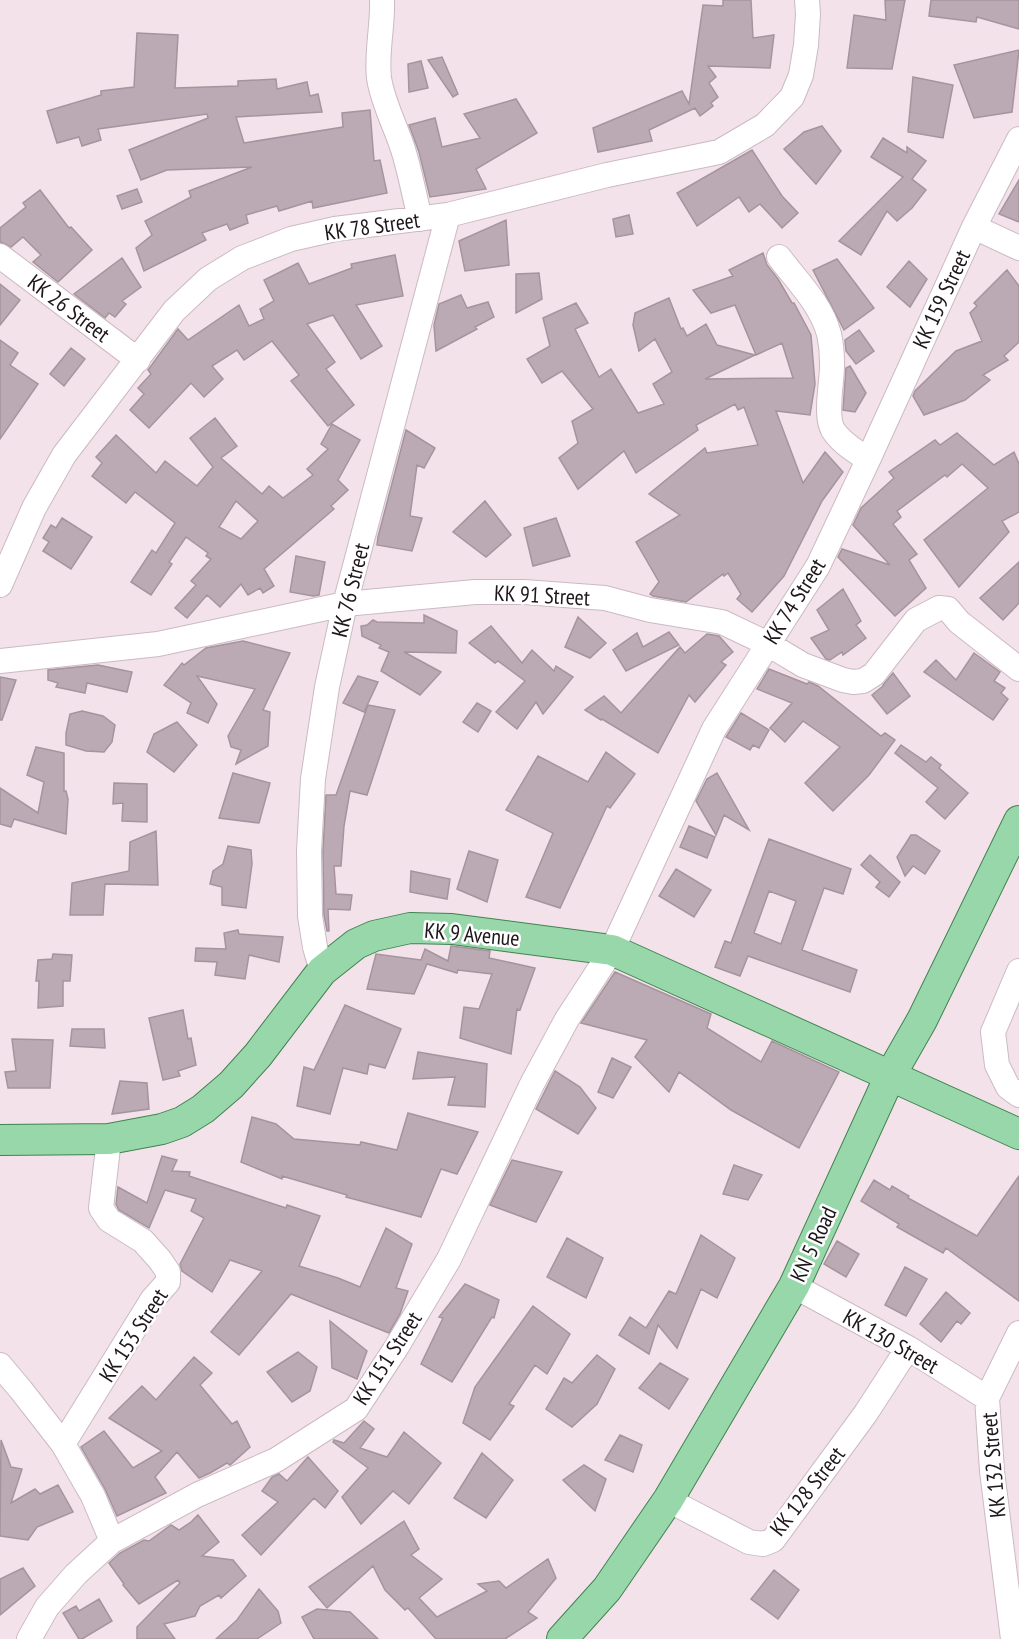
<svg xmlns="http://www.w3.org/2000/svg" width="1019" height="1639" viewBox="0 0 1019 1639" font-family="'PT Sans Narrow',sans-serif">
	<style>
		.building { fill: #bbaab3; stroke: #a5949d; stroke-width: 1.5; fill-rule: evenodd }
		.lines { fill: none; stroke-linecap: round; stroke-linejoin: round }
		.minor-casing { stroke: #cbbac3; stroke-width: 26 }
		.major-casing { stroke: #408351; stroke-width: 32 }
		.minor { stroke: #fff; stroke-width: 24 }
		.major { stroke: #98d7a9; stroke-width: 30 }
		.labels { text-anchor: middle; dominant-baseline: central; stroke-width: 5; stroke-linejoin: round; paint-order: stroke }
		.street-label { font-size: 22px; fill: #1d161a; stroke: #fff }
	</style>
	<rect width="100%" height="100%" fill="#f4e2eb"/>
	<path class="building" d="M723 0H751L753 38 774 35 770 68 708 66 716 77 709 83 718 97 711 103 713 106 700 116 695 108 649 130 652 141 598 152 593 128 682 91 689 104 703 5 723 6Z
		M885 0H905L892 69 847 68 854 15 886 20Z
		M931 0H1019V29L977 17 976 22 929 16Z
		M137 33 178 35 175 88 238 86V81L276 79 277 89 307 82 310 96 318 94 322 112 236 117 244 143 343 127 342 113 370 110 374 161 380 160 387 193 313 208 312 201 279 211 277 206 246 215 248 223 230 230 227 224 202 233 206 240 144 271 136 248 152 235 145 221 191 197 189 191 252 167 167 170 141 180 129 150 208 118 207 114 98 129 101 140 82 146 79 137 57 143 47 111 101 95V91L134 87Z
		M1019 50 1012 112 974 118 954 65Z
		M442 57 458 94 453 97 428 60Z
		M421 61 428 88 409 92 408 64Z
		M913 77 953 85 943 138 908 132Z
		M516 99 537 133 476 169 486 189 430 197 419 152 409 125 435 118 442 147 480 138 464 114Z
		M822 126 841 151 816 184 784 149 804 132Z
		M883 138 907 153V147L926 161 912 179 926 190 912 208 897 221 887 211 861 255 839 241 903 177 871 157Z
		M752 150 782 196 798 213 782 228 760 204 749 212 739 197 697 226 677 193Z
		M1019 180V222L999 214Z
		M137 189 142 202 122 209 117 196Z
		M40 190 69 228 71 227 92 250 58 282 33 262 41 255 23 237 11 247 0 242V228L26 207 23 203Z
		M629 215 633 234 616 237 613 219Z
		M506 220 509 265 465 271 459 241Z
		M763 253 767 265 778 279 792 303H794L811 335 815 384 810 415 776 411 803 483 825 452 843 472 822 501 784 576 752 612 737 599 741 594 728 573 724 576 723 574 686 602 653 596 650 594 659 582 636 542 680 515 649 494 705 448 707 453 758 445 744 407 738 410 735 404 696 425 698 430 636 473 624 451 578 489 559 458 578 443 572 421 593 409 562 371 542 383 527 359 550 346 543 318 576 303 588 323 575 329 599 377 611 369 638 413 664 404 653 384 672 372 655 339 639 351 633 325 635 313 669 298 681 329 683 328 687 336 706 324 717 345 755 355 705 379 793 378 782 343 756 355 735 305 711 313 693 290 733 276 729 270Z
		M395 255 403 296 356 305 382 346 361 359 333 315 307 324 335 362 326 369 354 405 328 426 291 381 299 375 272 341 244 360 237 350 212 366 223 379 204 397 191 383 149 428 130 410 144 394 138 388 151 374 148 370 178 329 188 340 239 305 249 326 264 319 260 309 274 301 264 280 298 263 309 284 352 268 351 264Z
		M122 258 141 287 122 301 126 304 115 317 109 313 105 318 74 294Z
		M837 259 874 308 844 330 813 270Z
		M909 261 927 279 910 307 887 287Z
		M1007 270 1019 286V342L1004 356 1008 360 983 375 990 380 965 400 924 415 913 396 915 391 956 351 982 341 970 313 977 306 974 303Z
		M539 273 542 299 516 313V274Z
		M0 284 20 300 0 325Z
		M461 295 467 308 488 302 494 317 475 327 477 329 436 351 434 325 439 304Z
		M859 330 874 351 856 364 846 351 845 340Z
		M0 340 18 353 10 365 38 384 0 439Z
		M71 348 85 359 64 386 50 374Z
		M850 366 866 393 855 412 843 410 846 368Z
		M215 418 237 446 221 458 262 494 269 486 283 498 313 475 307 469 328 449 321 444 332 424 360 440 338 480 348 490 331 506 334 509 264 569 274 586 263 593 260 588 248 595 241 584 220 607 207 595 187 618 175 608 196 585 191 581 211 559 206 556 208 553 186 537 169 562 172 564 151 595 131 582 152 550 156 553 175 523 135 492 126 503 92 476 102 463 96 457 116 435 156 473 165 461 197 486 213 467 190 438ZM236 501 258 521 241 539 219 527Z
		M406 430 435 448 424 468 417 465 410 516 422 518 412 551 377 545 378 537Z
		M957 433 994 465 1014 452 1019 464V512L1002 521 1009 532 959 587 924 540 988 488 962 464 947 477 945 475 897 511 901 517 893 524 917 554 909 560 926 588 895 616 838 557 842 549 890 565 853 525 861 508 894 478 889 472 935 440 940 445Z
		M485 501 511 535 486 557 453 532Z
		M62 518 92 537 71 569 43 551 49 542 43 538 51 525 56 528Z
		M556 518 570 556 533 566 524 528Z
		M296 556 325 562 319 595 313 596 290 592Z
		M1019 562V603L1003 620 980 598Z
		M843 589 861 621 856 625 866 638 843 655 842 652 830 660 826 659 811 638 829 630 817 610Z
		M424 615 457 631 456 653 404 652 441 672 420 695 381 671 389 652 379 648 381 645 362 636 361 626 367 625 373 620 377 622 424 623Z
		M578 617 606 643 590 658 565 647Z
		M491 626 522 663 532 650 554 671 556 666 573 677 543 714 536 702 517 729 496 712 525 681 498 661 495 663 469 643Z
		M669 632 679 645 626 671 613 650 637 633 643 647Z
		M707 634 719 636 733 652 721 662 726 665 695 702 689 695 658 753 602 719 601 720 585 710 604 696 621 713 680 647 685 653Z
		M243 641 290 653 263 710 270 712 268 746 236 764 241 750 231 747 228 736 255 689 197 676 217 704 208 723 187 713 191 703 164 685 182 663 184 665 206 648Z
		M974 653 1000 672 994 681 1005 688 1001 693 1008 699 993 720 924 672 936 660 956 680Z
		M98 665 132 672 127 692 87 683 85 693 56 687 58 683 48 680V670Z
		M769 669 807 684 809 682 818 686 881 736 885 733 895 740 869 775 833 811 805 783 840 747 803 721 785 742 770 728 792 703 757 689Z
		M893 673 910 696 887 714 872 695 883 686V685Z
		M358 676 378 682 364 712 343 703Z
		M0 677 16 680 2 720H0Z
		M477 703 491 711 478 732 463 722Z
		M368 705 395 710 367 795 350 791 344 826 341 866H334L336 894 352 895 350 910 328 909 329 931H327L324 915 323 851 326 795H336Z
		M82 711 103 716 115 725 112 742 104 752 86 751 66 745V733L70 714Z
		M741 713 769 730 759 748 753 745 750 750 726 737Z
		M177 722 197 745 174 772 147 752 154 734Z
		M901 745 926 762 931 757 941 765 939 768 968 793 945 819 926 802 938 788 895 753Z
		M36 747 64 753V791H66L68 799 66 834 14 819 11 827 0 824V788L38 813 44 782 27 775Z
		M606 752 635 774 610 808 607 806 560 908 526 897 553 833 506 810 538 756 588 782Z
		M233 773 270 783 259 823 219 818Z
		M717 773 749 830 724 815 716 835 696 801 707 779Z
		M114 783 147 784V822L122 821 123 803 113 804Z
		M689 826 715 837 707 858 680 847Z
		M156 831 158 885 105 884 103 915H70L72 883 129 871 130 842Z
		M911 835H916L940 851 925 874 913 866 905 876 897 857Z
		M769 839 851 869 843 894 824 888 802 950 857 970 850 992 748 956 740 976 715 967 725 941 731 943ZM769 891 796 901 781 944 754 933Z
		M228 846 251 850 252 864 246 908 222 905V887L210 884 213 871 223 864Z
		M469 851 498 860 487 902 457 889Z
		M870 855 900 882 889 897 876 887 880 882 861 865Z
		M676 869 711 890 694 917 659 896Z
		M411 871 450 879 447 899 410 892Z
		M238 930 239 934 283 937 279 962 249 955 245 979 215 975 217 962 195 961 196 948 226 949 224 933Z
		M451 946 490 951 489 958 535 968 520 1010 517 1009 511 1054 460 1038 464 1007 479 1009 492 974 458 970 457 973 427 964 414 994 367 989 376 954 421 960 425 949 448 961Z
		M53 954 72 955 70 981H63V1006L38 1008 39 981H36L38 960 52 959Z
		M615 972 711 1014 707 1028 761 1062 772 1041 839 1072 799 1148 731 1110 679 1072 669 1092 635 1057 647 1040 581 1023Z
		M345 1005 401 1029 385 1068 369 1064 367 1074 343 1068 330 1114 297 1106 304 1067 314 1070Z
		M183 1010 188 1039 191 1038 196 1065 178 1071 180 1076 163 1080 149 1018Z
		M72 1029H104L105 1048 70 1046Z
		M12 1039 53 1040 50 1088H8L5 1072 16 1071Z
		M418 1052 487 1064 485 1107 448 1105 455 1077 413 1079Z
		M612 1058 631 1067 613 1098 598 1092Z
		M555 1071 580 1087 596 1108 578 1134 536 1109Z
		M120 1081 147 1083 149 1109 112 1114Z
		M408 1113 478 1132 457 1174 441 1169 421 1217 346 1197 347 1195 282 1176V1179L241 1162 252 1117 276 1124 294 1139 360 1145 361 1142 397 1150Z
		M162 1156 177 1160 172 1171 190 1172 189 1176 286 1208 287 1205 320 1216 299 1266 338 1278 360 1287 386 1228 412 1244 396 1288 408 1291 400 1314 389 1333 291 1294 239 1355 211 1332 262 1271 230 1260 212 1292 182 1271 180 1264 204 1218 191 1211 196 1199 165 1190 149 1228 119 1210 116 1204 118 1187 147 1203Z
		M512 1160 562 1172 536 1222 490 1205Z
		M734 1165 762 1175 748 1200 723 1194Z
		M1019 1176V1301L946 1248 943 1253 897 1227 899 1224 861 1201 874 1180 890 1190 892 1186 909 1196 908 1198 977 1236Z
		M701 1235 735 1258 717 1298 701 1289 677 1348 658 1325 649 1354 619 1335 630 1317 646 1328 669 1291 676 1294Z
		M567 1238 603 1258 586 1298 547 1277Z
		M837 1241 859 1254 846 1277 824 1264Z
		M905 1267 927 1279 906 1316 885 1305Z
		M465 1284 499 1300 494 1318 492 1317 452 1382 421 1364 443 1318 439 1317Z
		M946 1292 970 1313 961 1324 957 1321 941 1342 920 1324Z
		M533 1306 570 1334 547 1374 535 1365 509 1404 514 1406 490 1440 463 1423 475 1387Z
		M330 1321 367 1351 357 1379 332 1368Z
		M298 1352 317 1367 310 1391 292 1402 267 1372Z
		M597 1355 615 1369 597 1404 572 1427 546 1409 564 1378 572 1383Z
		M194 1357 212 1373 200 1385 232 1424 237 1421 250 1447 230 1465 227 1463 210 1473 199 1478 177 1452 155 1477 166 1493 117 1516 105 1489 81 1447 104 1431 133 1468 162 1451 109 1418 142 1386 156 1400Z
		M660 1363 688 1379 669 1409 639 1388Z
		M364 1421 374 1429 360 1448 387 1457 404 1432 441 1463 409 1504 393 1491 361 1524 342 1497 368 1468 333 1442 334 1440 344 1443Z
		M620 1435 642 1445 633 1472 605 1460Z
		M1 1440 11 1467 22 1469 11 1503 35 1489 40 1494 58 1485 73 1512 37 1527 28 1540 0 1536Z
		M482 1453 513 1480 486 1518 454 1498Z
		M308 1457 338 1491 325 1508 314 1498 261 1555 242 1535 278 1502 262 1491 272 1477 279 1474 287 1481Z
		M584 1465 606 1479 595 1511 563 1480Z
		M198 1515 219 1542 202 1556 233 1560 246 1576 221 1598 219 1595 200 1606 195 1616 164 1624 175 1639H137V1627L180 1583 178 1580 139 1604 123 1585 124 1584 109 1563 120 1553 144 1540 149 1541 171 1525 179 1530 191 1522Z
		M404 1521 419 1549 411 1555 442 1579 419 1598 437 1617 487 1591 478 1584 499 1581 506 1588 548 1559 556 1578 528 1612 537 1618 505 1639H436L408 1608 405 1610 385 1590 373 1566 327 1608 309 1587Z
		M23 1568 35 1586 0 1615V1579Z
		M774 1570 799 1590 778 1619 751 1599Z
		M259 1589 278 1611 281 1623 257 1639H216L237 1620Z
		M99 1599 112 1621 82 1639H79L63 1613 76 1606 79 1611Z
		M317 1609 350 1612 378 1639H314L302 1617Z"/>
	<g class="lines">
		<g class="minor-casing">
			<path id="minor" d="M382 0C383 26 376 53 379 78 383 105 398 130 405 156 411 177 415 198 420 219
				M974 227 1019 248
				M0 256 138 360
				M868 460 974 227 1019 139
				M0 585 34 508 64 455 174 311 208 279 242 258 291 239 335 229 448 215 607 175 719 152 765 125 792 97 801 75 806 45 808 14 807 0
				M0 661 158 644 345 604 475 592H524L605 598 650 610 722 622 768 644 803 665 843 680 853 682 863 681 874 674 916 620 939 608 948 609 959 622 1019 669
				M322 971 315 947 310 916 309 851 313 779 327 687 345 604 448 215
				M1019 971 993 1032 997 1065 1008 1087 1019 1095
				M109 1139 101 1208 109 1220 143 1241 160 1260 168 1272V1282L152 1300 63 1444 93 1496 112 1541
				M794 1286 908 1348 987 1398
				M0 1365 21 1390 63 1444
				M668 1500 749 1542 763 1544 773 1540 866 1413 908 1348
				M29 1639 47 1607 76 1574 112 1541 197 1495 276 1460 356 1409 396 1348 449 1259 532 1084 567 1019 612 950 714 729 818 566 868 460C856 451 841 443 833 430 824 414 833 380 832 362 832 352 831 343 829 334 821 304 797 281 779 257
				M1013 1639 992 1471 987 1398 1019 1333"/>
		</g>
		<g class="major-casing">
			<path id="major" d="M0 1140 109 1139 162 1129 182 1122 203 1109 231 1085 258 1055 322 971 356 944 374 936 410 928 452 929 612 950 1019 1134
				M562 1639 607 1589 668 1500 794 1286 890 1076 922 1020 1019 821"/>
		</g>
		<use href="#minor" class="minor"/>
		<use href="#major" class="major"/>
	</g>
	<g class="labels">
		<g class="street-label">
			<text transform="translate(372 226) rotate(-8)">KK 78 Street</text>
			<text transform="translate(941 299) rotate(-65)">KK 159 Street</text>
			<text transform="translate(69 308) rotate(37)">KK 26 Street</text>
			<text transform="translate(350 590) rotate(-76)">KK 76 Street</text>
			<text transform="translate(542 595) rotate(3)">KK 91 Street</text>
			<text transform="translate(794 601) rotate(-58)">KK 74 Street</text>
			<text transform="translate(472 934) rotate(5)">KK 9 Avenue</text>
			<text transform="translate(813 1244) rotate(-65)">KN 5 Road</text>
			<text transform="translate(133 1335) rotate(-57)">KK 153 Street</text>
			<text transform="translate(891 1341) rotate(30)">KK 130 Street</text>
			<text transform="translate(387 1358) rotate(-57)">KK 151 Street</text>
			<text transform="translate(993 1465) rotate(-95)">KK 132 Street</text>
			<text transform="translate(807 1491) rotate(-52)">KK 128 Street</text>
		</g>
	</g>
</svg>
